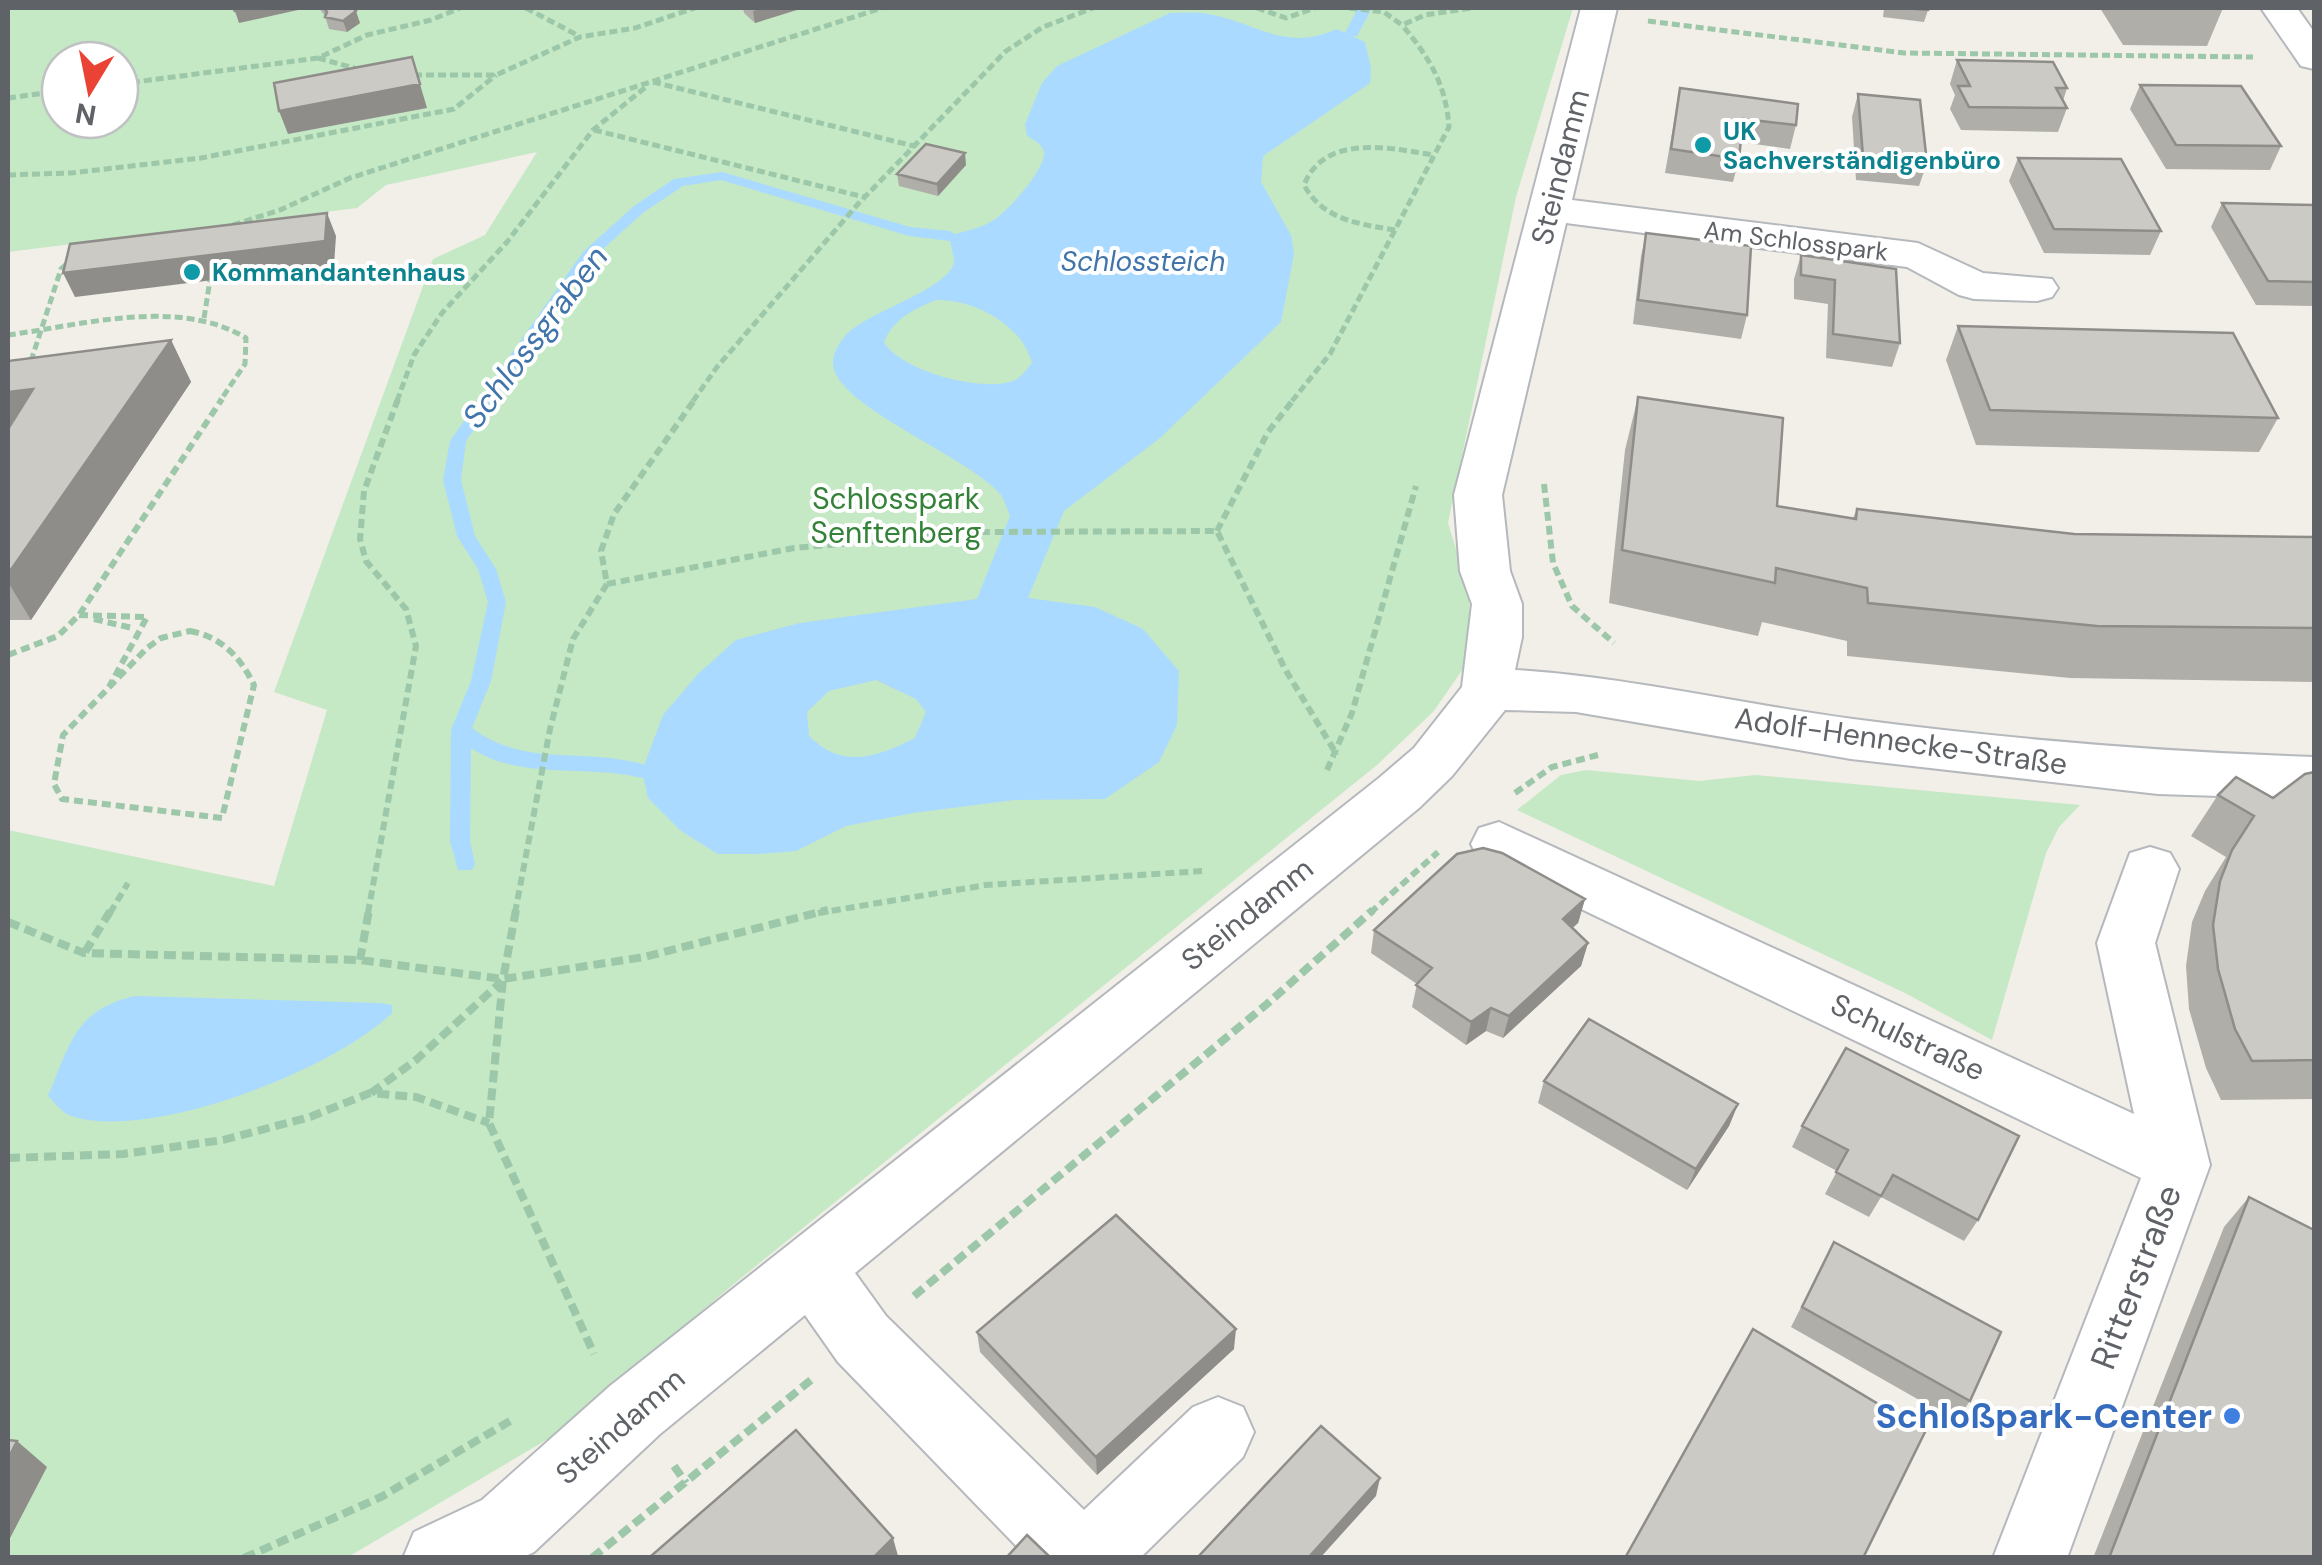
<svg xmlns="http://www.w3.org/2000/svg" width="2322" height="1565" viewBox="0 0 2322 1565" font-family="'DM Sans',sans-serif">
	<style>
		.green { fill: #c5e8c5; fill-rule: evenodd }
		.water { fill: #aadaff; fill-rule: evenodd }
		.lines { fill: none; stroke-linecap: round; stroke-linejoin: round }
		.stream { fill: #aadaff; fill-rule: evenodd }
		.minor-casing { stroke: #b5b8bc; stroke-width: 4 }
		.path-far2 { stroke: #9cc7a9; stroke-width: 5; stroke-dasharray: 8 4; stroke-linecap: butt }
		.path-far1 { stroke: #9cc7a9; stroke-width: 6; stroke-dasharray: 9 5; stroke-linecap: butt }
		.path { stroke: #9cc7a9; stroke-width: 8; stroke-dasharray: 12 6; stroke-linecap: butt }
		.minor { fill: #fff; fill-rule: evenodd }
		.wall { fill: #afaea9 }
		.shaded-wall { fill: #8f8d8a }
		.building { fill: #cccac5; stroke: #8f8d8a; stroke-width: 2.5 }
		.culture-dot { fill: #0f9aa8; stroke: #fff; stroke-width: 4 }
		.shop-dot { fill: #3f7fe0; stroke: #fff; stroke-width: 4 }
		.labels { text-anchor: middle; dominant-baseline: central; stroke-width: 8; stroke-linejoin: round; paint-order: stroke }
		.far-culture-label { font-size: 25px; font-weight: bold; fill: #0d838f; stroke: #fff; text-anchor: start }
		.far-street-label { font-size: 25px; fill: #5f6368; stroke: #fff }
		.far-water-label { font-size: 28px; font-style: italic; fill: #4174aa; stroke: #fff }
		.street-label { font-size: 30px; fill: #5f6368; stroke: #fff }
		.park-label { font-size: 30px; fill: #348238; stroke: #fff }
		.water-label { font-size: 32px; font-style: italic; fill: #4174aa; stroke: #fff }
		.near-street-label { font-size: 35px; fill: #5f6368; stroke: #fff }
		.near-shop-label { font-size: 35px; font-weight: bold; fill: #366cbe; stroke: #fff; text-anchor: end }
	</style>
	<rect width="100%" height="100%" fill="#f1efe8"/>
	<path class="green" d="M8 8H1573L1516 197 1448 523 1469 591 1470 659 1433 712 1377 765 741 1278 553 1436 348 1557H8V830L274 886 327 710 274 692 433 259 485 235 537 152 386 185 357 208 8 252ZM60 60H120V120H60Z
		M1586 770 1699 781 1755 775 2080 805 2059 827 2046 853 1992 1040 1905 993 1517 810 1561 775Z"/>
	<path class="water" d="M1170 13C1180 13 1191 12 1201 13 1253 19 1282 54 1337 29L1365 42 1371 68 1370 83 1263 156 1261 182 1291 235 1294 254 1281 322 1160 438 1064 511 1028 598 1095 607 1143 629 1179 671 1177 725 1159 762 1105 799 1014 800 913 813 846 826 796 851 759 854H718L681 831 648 798 642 771 663 715 698 674 736 640 800 623 977 599 1010 516C1007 509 1005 501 1001 495 969 456 836 407 833 364 832 355 839 343 845 336 866 311 957 288 954 258 953 251 950 245 950 236 964 231 982 228 994 220 1007 212 1047 168 1044 152 1042 144 1034 140 1027 136L1025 124 1042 83 1057 66ZM936 300C975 299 1022 325 1032 363 1027 369 1022 377 1015 380 985 394 900 371 884 342 893 319 914 309 936 300ZM876 680 916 699 926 712 915 738C877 757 843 770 809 736L807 712 829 691Z
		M135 996 380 1003 392 1005V1013C333 1070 151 1142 71 1116 62 1113 55 1103 48 1096 70 1045 74 1010 135 996Z"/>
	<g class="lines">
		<path class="stream" d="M1358 8H1372L1357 36H1347L1345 33Z
			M722 172 910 227 950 231 958 236 950 241 909 236 721 180 683 186 644 212 593 258 466 441 461 480 475 536 496 569 506 602 491 681 472 728C526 769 586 746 649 766L652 771 642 778C587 764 520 781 471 748L470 841 475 864 472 870H458L450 841 451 730 471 681 488 602 478 569 457 536 443 480 450 441 583 252 634 206 674 179Z"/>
		<g class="minor-casing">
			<path id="minor" d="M1581 8H1617L1572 200 1918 243 1983 273 2052 279 2058 288 2052 297 2037 301 1974 299 1959 295 1907 267 1566 223 1502 495 1510 571 1522 604V637L1515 670C1629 677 1740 704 1853 719 2006 739 2159 752 2314 757V799L2158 794 1851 759 1576 712 1505 710 1452 776 1419 808 855 1273 886 1316 1084 1510 1193 1407 1218 1397 1243 1407 1254 1432 1243 1457 1140 1558H1028L838 1362 805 1315 660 1434 534 1552 522 1558H403L414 1532 482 1500 610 1386 1379 778 1414 748 1462 687 1472 604 1460 571 1454 495Z
				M2261 8H2297L2314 32V69L2301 66Z
				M1499 822 2134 1114 2097 943 2130 853 2150 847 2170 853 2179 869 2155 943 2210 1165 2067 1558H1993L2141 1178 1479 860 1471 844 1479 828Z"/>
		</g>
		<path class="path-far2" d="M526 8 579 36
			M1257 8 1286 18 1315 8
			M1349 8 1384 12 1402 25 1425 15 1471 8
			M1648 21 1904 53 2253 57
			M318 58 361 70
			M414 75H496L580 37 635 28 695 8
			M653 82 914 146
			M120 84 318 58 367 35 431 20 460 8
			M8 98 60 91
			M594 130 864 197
			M8 175 71 173 201 158 454 109 496 75
			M233 225 280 210 350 178 882 8
			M1395 230C1359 224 1323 220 1304 185 1325 133 1389 148 1434 155
			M204 318 210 280
			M8 335C82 325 178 297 246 338L245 364 220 401
			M31 361 61 269 69 262
			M397 401 414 355 442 313 507 242 593 130 647 86
			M693 401 717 367 858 204 1006 51 1043 27 1093 8
			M1292 401 1330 354 1449 127C1446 84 1429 57 1402 25"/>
		<path class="path-far1" d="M1544 484 1553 563 1572 606 1614 643
			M1217 531 1268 432 1294 399
			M607 584 794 548 981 532 1217 531 1285 669 1337 755
			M79 615 147 617 109 687
			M94 619 132 628
			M190 631C222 637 240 657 254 685L222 818 62 799 54 784 63 735 147 648 161 638Z
			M8 655 58 636 79 615 222 399
			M1327 770 1352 713 1416 486
			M1515 793 1552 767 1598 755
			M110 913 128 883
			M368 913 416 646 406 609 366 561 360 539 364 491 398 399
			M515 913 550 729 573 639 607 584 601 551 614 514 695 399
			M818 913 986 885 1202 871
			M1370 913 1438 852"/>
		<path class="path" d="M516 910 503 979 489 1123 594 1354
			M8 922 84 953 360 960 503 979 644 957 828 910
			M85 952 111 910
			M360 960 369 910
			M371 1093 416 1060 502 981
			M8 1158 123 1154 223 1140 310 1117 370 1093 416 1097 489 1123
			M914 1296 1267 1004 1373 910
			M674 1466 686 1483
			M244 1558 381 1497 510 1421
			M592 1558 811 1380"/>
		<use href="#minor" class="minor"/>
	</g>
	<path class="wall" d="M319 8H353L360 23 347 32 329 29 325 16Z
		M743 8H803L755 23 744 13Z
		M1884 8H1928V10L1924 22 1883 17Z
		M2100 8H2223L2207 46 2123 45Z
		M1957 60 2067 88 2063 101 2067 108 2058 132 1961 130 1950 109 1955 95 1950 84Z
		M2140 85 2281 146 2270 170 2166 169 2130 109Z
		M1680 88 1796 125 1790 149 1740 142 1739 159 1733 182 1665 173Z
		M1858 94 1927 163 1919 186 1856 180 1852 117Z
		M2018 158 2161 231 2150 255 2044 253 2009 181Z
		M966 165 938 196 899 186 897 174Z
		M2222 203 2314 205V306L2256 305 2211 227Z
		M1646 233 1747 315 1741 339 1633 324 1641 256Z
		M1801 255 1896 269 1900 343 1892 367 1826 358 1828 304 1794 299V279Z
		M1958 326 2278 418 2259 452 1976 445 1946 360Z
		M171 340 191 382 31 620H8V361Z
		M1638 397 1777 506 1853 518 1857 509 2074 534 2314 537V682L2070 678 1847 656V641L1762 622 1758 636 1609 603 1625 450Z
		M2314 772V1099L2221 1100 2206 1068 2189 1009 2186 966 2192 922 2205 891 2226 857 2191 836 2218 795 2273 798Z
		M1585 899 1578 923 1572 928 1588 943 1581 966 1503 1038 1486 1031 1466 1045 1412 1007 1417 984 1371 953 1374 930Z
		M1544 1081 1738 1104 1729 1126 1687 1190 1538 1103Z
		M1802 1126 1978 1220 1964 1241 1881 1197 1869 1217 1825 1194 1837 1171 1792 1147Z
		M2249 1197 2314 1558H2093L2224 1227Z
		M1834 1242 1970 1401 1956 1421 1791 1327Z
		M977 1332 1234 1349 1097 1475 980 1352Z"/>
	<path class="shaded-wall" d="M251 8H307L239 23 235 11Z
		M764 8H803L755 23 753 11Z
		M356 11 360 23 347 32 343 21Z
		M412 57 427 108 288 134 279 111Z
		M965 153 966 165 938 196 937 184Z
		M327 213 336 236 334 265 75 297 63 273Z
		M171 340 191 382 31 620 8 582V574Z
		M33 389 8 438V392Z
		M1585 899 1578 923 1557 942 1563 919Z
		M1588 943 1581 966 1503 1038 1509 1016Z
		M1491 1008 1486 1031 1466 1045 1471 1022Z
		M1738 1104 1729 1126 1687 1190 1696 1169Z
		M1236 1329 1234 1349 1097 1475 1096 1457Z
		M17 1441 47 1467 8 1542V1459Z
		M1380 1478 1376 1496 1320 1558H1308Z
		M893 1538 898 1556 897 1558H873Z"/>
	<path class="building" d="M233 8H251L235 11Z
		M324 8H353L356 11 343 21 325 17 327 12Z
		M1903 8H1928V10Z
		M412 57 420 84 279 111 274 83Z
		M1957 60 2053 62 2067 88H2056L2067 108 1969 107 1958 86H1970Z
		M2140 85 2241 86 2281 146 2176 145Z
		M1680 88 1798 104 1796 125 1743 119 1739 159 1671 149Z
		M1858 94 1920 100 1927 163 1863 156Z
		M926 144 965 153 937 184 897 174Z
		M2018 158 2121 159 2161 231 2054 229Z
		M2222 203 2314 205V282L2268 281Z
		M327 213 325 241 63 273 70 244Z
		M1646 233 1751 246 1747 315 1638 300Z
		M1801 255 1896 269 1900 343 1833 334 1835 280 1801 275Z
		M1958 326 2233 333 2278 418 1990 410Z
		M171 340 8 574V429L33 389 8 392V361Z
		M1638 397 1783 418 1777 506 1856 519 1857 509 2074 534 2314 537V628L2097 626 1868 603 1867 588 1776 568 1775 583 1622 550Z
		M2314 772V1060L2252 1061 2235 1029 2218 969 2213 925 2220 881 2232 850 2254 816 2218 795 2236 777 2273 798 2305 774Z
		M1483 848 1502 853 1585 899 1563 919 1588 943 1509 1016 1491 1008 1471 1022 1416 985 1432 968 1374 930 1457 854Z
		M1589 1019 1738 1104 1696 1169 1544 1081Z
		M1846 1048 2019 1136 1978 1220 1893 1175 1881 1196 1836 1172 1848 1150 1802 1126Z
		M2249 1197 2314 1230V1558H2109Z
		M1116 1215 1236 1329 1096 1457 977 1332Z
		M1834 1242 2001 1332 1970 1401 1802 1307Z
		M1753 1329 1925 1432 1863 1558H1625Z
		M1321 1426 1380 1478 1308 1558H1197Z
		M796 1430 893 1538 873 1558H652L651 1556Z
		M8 1440 17 1441 8 1459Z
		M1027 1535 1051 1558H1006Z"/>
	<g class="culture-dot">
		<circle cx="1703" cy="145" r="10"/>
		<circle cx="192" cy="272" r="10"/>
	</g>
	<circle class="shop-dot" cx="2232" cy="1416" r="10"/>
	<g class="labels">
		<g class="far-culture-label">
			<text x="1723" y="131">UK<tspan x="1723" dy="29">Sachverständigenbüro</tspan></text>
			<text x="212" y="272">Kommandantenhaus</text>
		</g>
		<g class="far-street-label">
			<text transform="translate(1796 241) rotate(7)">Am Schlosspark</text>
		</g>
		<g class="far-water-label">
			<text x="1143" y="261">Schlossteich</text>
		</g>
		<g class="street-label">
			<text transform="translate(1560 167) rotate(-76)">Steindamm</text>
			<text transform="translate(1901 741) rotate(8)">Adolf-Hennecke-Straße</text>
			<text transform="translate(1247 914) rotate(-39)">Steindamm</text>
			<text transform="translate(1908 1037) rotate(25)">Schulstraße</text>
			<text transform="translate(620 1426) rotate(-41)">Steindamm</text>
		</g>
		<g class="park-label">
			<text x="896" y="498">Schlosspark<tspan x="896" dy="34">Senftenberg</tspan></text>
		</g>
		<g class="water-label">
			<text transform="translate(535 337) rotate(-53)">Schlossgraben</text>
		</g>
		<g class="near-street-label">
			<text transform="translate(2136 1277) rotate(-69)">Ritterstraße</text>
		</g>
		<g class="near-shop-label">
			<text x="2212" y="1416">Schloßpark-Center</text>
		</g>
	</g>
	<rect width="2322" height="1565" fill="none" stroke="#5f6368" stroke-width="20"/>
	<g transform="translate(90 90) rotate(190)"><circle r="48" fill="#ffffff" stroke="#bfc1c3" stroke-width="2.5"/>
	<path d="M0-8L18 38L0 25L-18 38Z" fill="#ea4335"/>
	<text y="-15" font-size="28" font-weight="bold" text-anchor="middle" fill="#5f6368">N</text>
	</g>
</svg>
